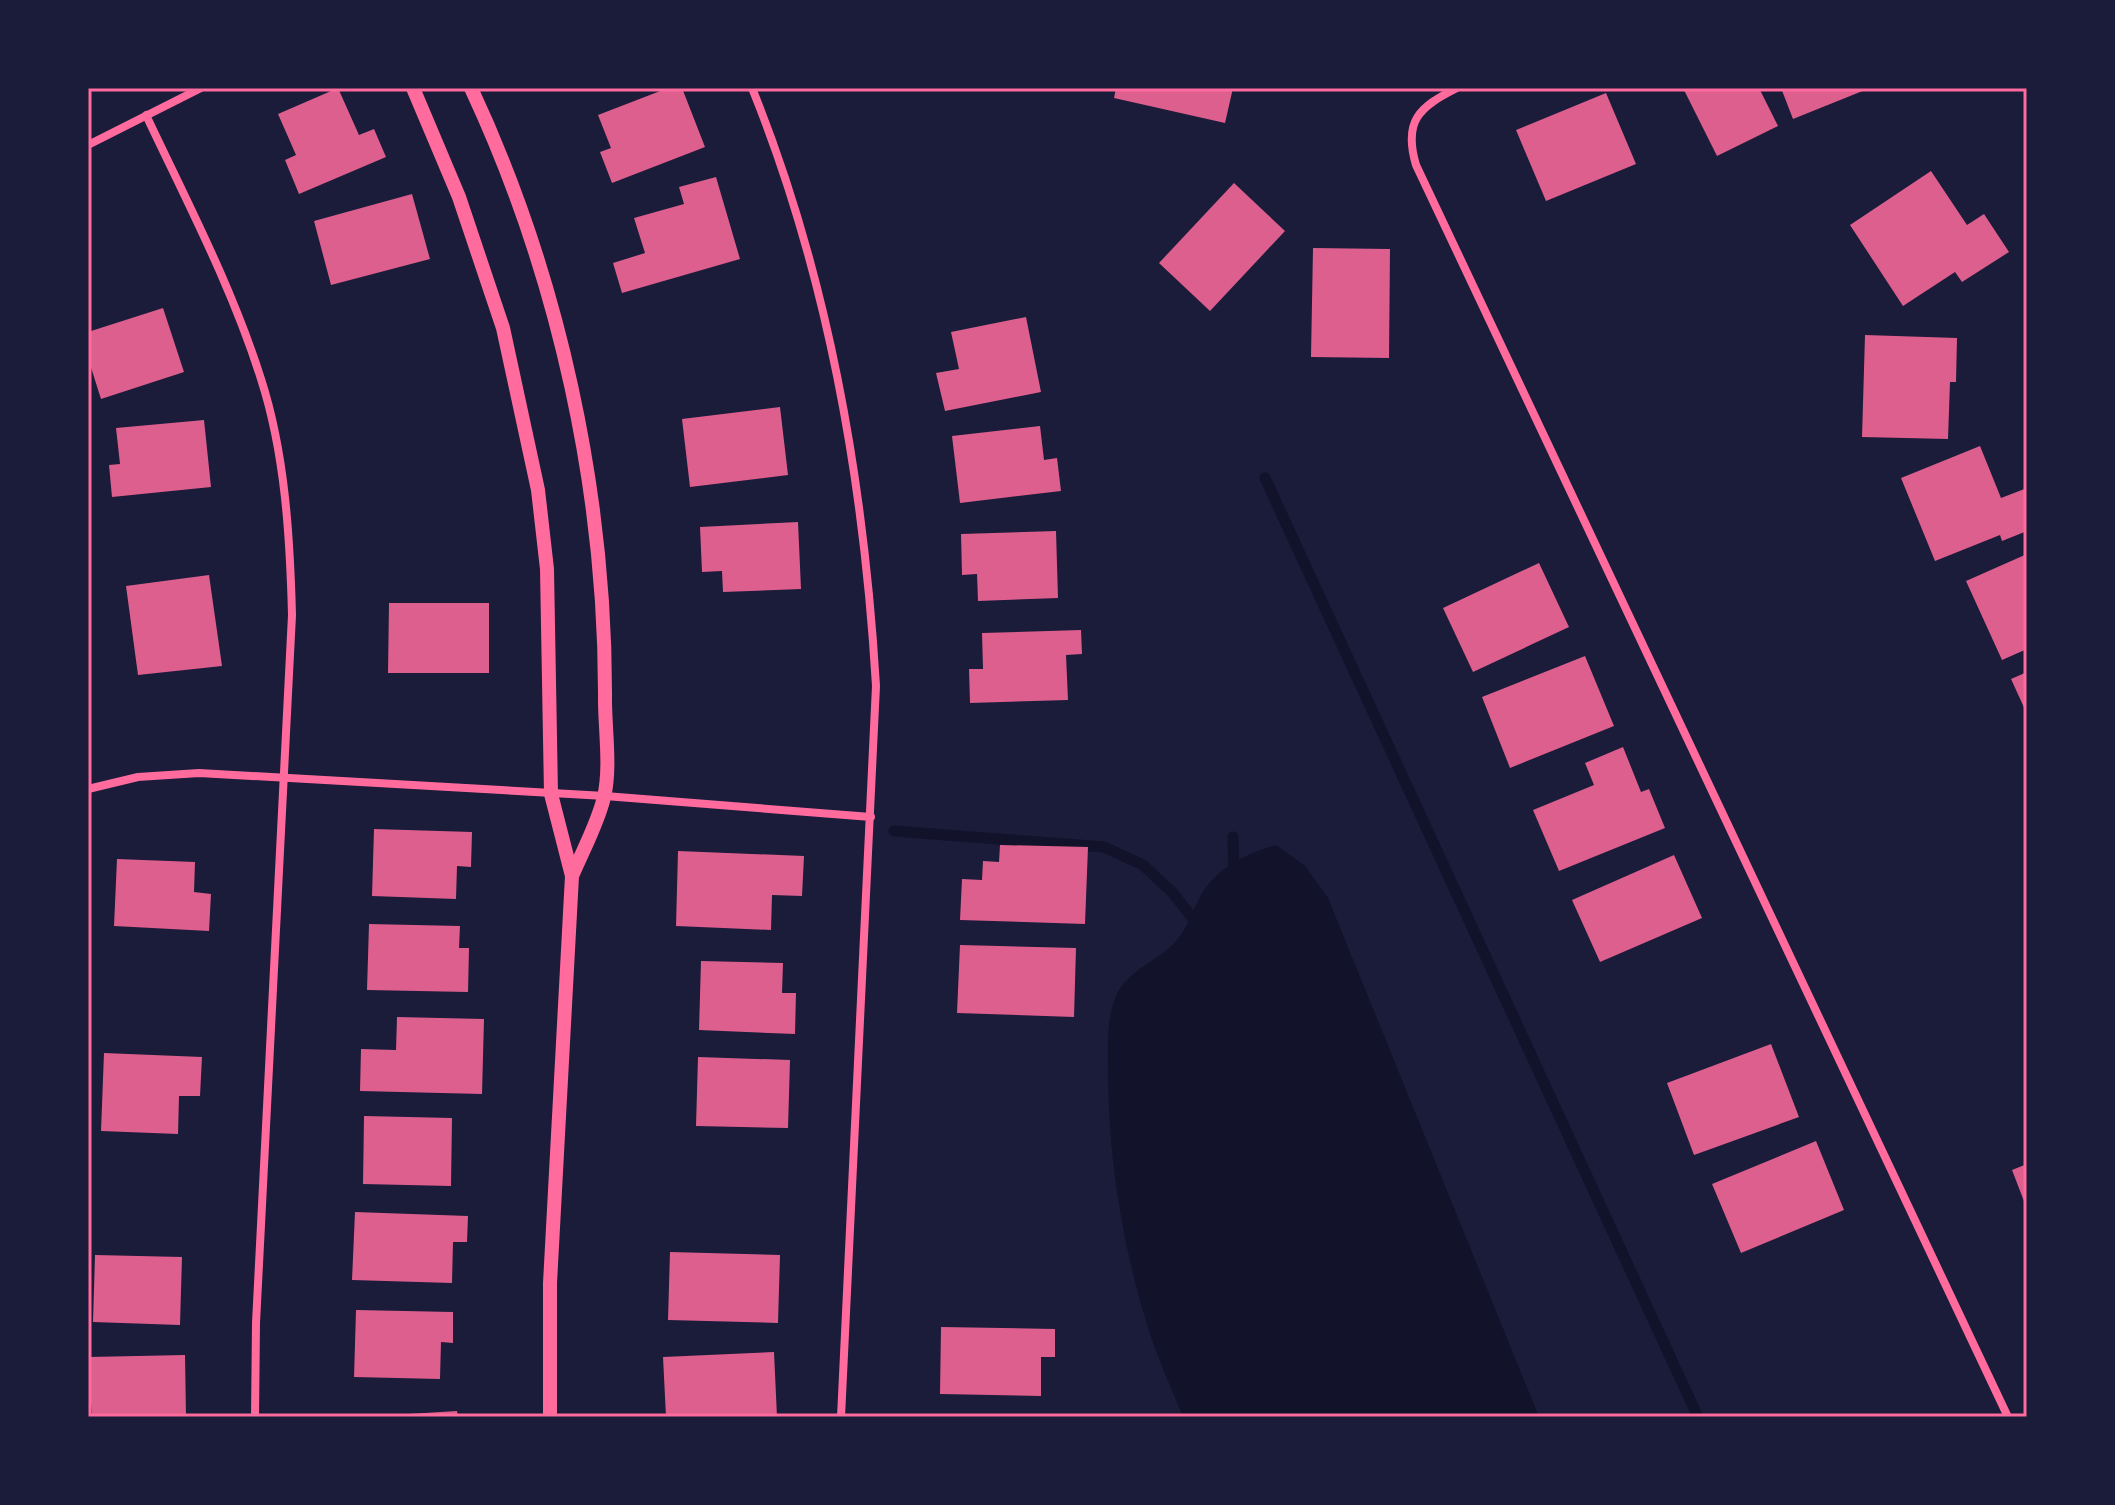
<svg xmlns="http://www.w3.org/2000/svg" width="2115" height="1505" viewBox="0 0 2115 1505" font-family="'Source Sans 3',sans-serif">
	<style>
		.water { fill: #12122b }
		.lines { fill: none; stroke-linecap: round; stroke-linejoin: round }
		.stream { stroke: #12122b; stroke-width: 11 }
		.building { fill: #dd5f8e }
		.minor { stroke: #ff6b9d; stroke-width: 8 }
		.tertiary { stroke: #ff6b9d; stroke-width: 14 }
		.neatline { fill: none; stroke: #ff6b9d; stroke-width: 3 }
	</style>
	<rect width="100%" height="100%" fill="#1b1b3a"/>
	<path class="water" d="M1276 845 1305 866 1328 898 1539 1417H1183C1171 1387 1157 1357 1148 1327 1122 1245 1108 1155 1108 1070 1108 1046 1106 1015 1118 992 1132 967 1164 959 1180 936 1189 924 1192 912 1199 899 1214 869 1245 854 1276 845Z"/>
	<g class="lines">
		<path class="stream" d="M1265 478 1698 1417
			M894 831 1104 847 1143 865 1173 893 1200 928
			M1233 837 1234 877"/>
	</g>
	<path class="building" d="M338 88 359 135 374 129 386 157 299 194 285 160 296 155 278 114Z
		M668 88H682L705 147 612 183 600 152 611 148 598 115Z
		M1116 88H1233L1225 123 1114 98Z
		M1683 88H1759L1778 126 1717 156Z
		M1781 88H1870L1793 119Z
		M1606 93 1636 164 1546 201 1516 130Z
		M1931 171 1967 225 1984 214 2009 252 1962 282 1955 272 1903 306 1850 225Z
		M716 177 740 259 622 293 613 263 645 253 634 218 684 204 679 187Z
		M1234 183 1285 231 1210 311 1159 263Z
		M412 194 430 259 331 285 314 221Z
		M1313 248 1390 249 1389 358 1311 357Z
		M163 308 184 372 101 399 88 358V332Z
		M1026 317 1041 392 945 411 936 373 959 369 951 332Z
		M1865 335 1957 338 1956 382H1950L1948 439 1862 437Z
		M780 407 788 475 690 487 682 419Z
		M204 420 211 487 112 497 109 465 120 464 116 428Z
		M1040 426 1044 460 1057 458 1061 491 960 503 952 436Z
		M1980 446 2001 498 2027 488V531L2002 541 2000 535 1935 561 1901 478Z
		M798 522 801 589 723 592 722 571 702 572 700 527Z
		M1056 531 1058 598 978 601 977 574 962 575 961 534Z
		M2027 554V649L2002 660 1966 581Z
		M1539 563 1569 627 1473 672 1443 608Z
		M209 575 222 666 138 675 126 586Z
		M389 603H489V673H388Z
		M1081 630 1082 654 1066 655 1068 700 970 703 969 669H983L982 633Z
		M1585 656 1614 726 1510 768 1482 697Z
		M2027 672V714L2011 679Z
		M1623 747 1641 792 1649 789 1665 828 1559 871 1533 810 1594 785 1585 763Z
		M374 829 472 832 471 867 457 866 456 899 372 896Z
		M1000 845 1088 847 1085 924 960 920 962 879 982 880 983 861 999 862Z
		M678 851 804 856 802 896 772 895 771 930 676 926Z
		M1674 855 1702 918 1600 962 1572 900Z
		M117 859 195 862 194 892 211 894 209 931 114 926Z
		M369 924 460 926 459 948H469L468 992 367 990Z
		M960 945 1076 948 1074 1017 957 1013Z
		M701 961 783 963 782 993H796L795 1034 699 1030Z
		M397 1017 484 1019 482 1094 360 1091 361 1049 396 1050Z
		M1771 1044 1799 1117 1694 1155 1667 1083Z
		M104 1053 202 1057 200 1096H179L178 1134 101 1131Z
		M698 1057 790 1060 788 1128 696 1126Z
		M364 1116 452 1118 451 1186 363 1184Z
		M1816 1141 1844 1210 1741 1253 1712 1184Z
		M2027 1164V1209L2012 1170Z
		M355 1212 468 1216 467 1242H453L452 1283 352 1280Z
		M670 1252 780 1255 778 1323 668 1320Z
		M95 1255 182 1257 180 1325 93 1322Z
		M356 1310 453 1312V1343L441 1342 440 1379 354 1377Z
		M941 1327 1055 1329V1357H1041V1396L940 1394Z
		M774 1352 777 1417H666L663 1357Z
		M185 1355 186 1417H92L88 1357Z
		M457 1411 458 1417H392V1415Z"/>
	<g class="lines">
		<path class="minor" d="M752 88C829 278 864 482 876 686L841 1417
			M1457 88C1419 107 1403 121 1416 165L2008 1417
			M146 115C187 202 232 287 261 379 285 453 290 537 292 615L256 1323 255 1417
			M88 145 201 88
			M88 789 138 777 199 773 605 796 871 817"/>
		<path class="tertiary" d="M413 88 459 197 503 328 538 490 547 569 551 794 572 876 550 1283V1417
			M471 88C559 276 606 493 605 700 605 730 611 768 604 797 598 823 583 850 572 876"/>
	</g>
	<rect width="2115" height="1505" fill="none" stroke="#1b1b3a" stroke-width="180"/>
	<rect x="90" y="90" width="1935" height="1325" class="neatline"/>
</svg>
